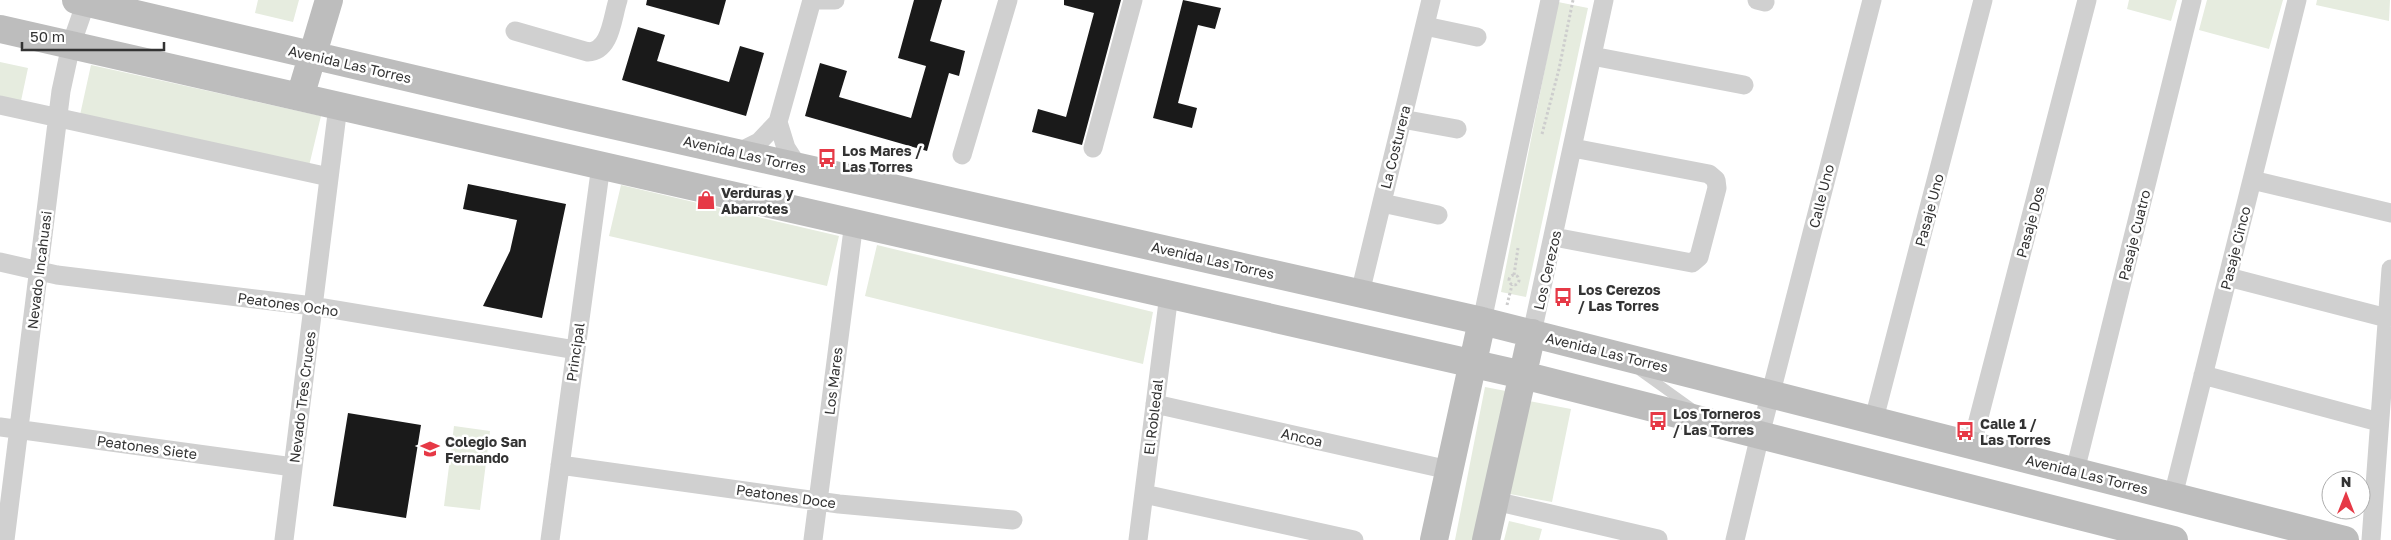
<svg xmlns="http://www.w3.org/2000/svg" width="2391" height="540" viewBox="0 0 2391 540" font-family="'Golos Text',sans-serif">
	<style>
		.green { fill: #e6ecdf }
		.building { fill: #1a1a1a }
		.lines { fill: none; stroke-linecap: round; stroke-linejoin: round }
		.path { stroke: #cdcdcd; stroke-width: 3; stroke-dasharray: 2.5 2.5; stroke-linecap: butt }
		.lane { stroke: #d0d0d0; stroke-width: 10 }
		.street { stroke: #d0d0d0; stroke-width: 19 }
		.secondary { stroke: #bdbdbd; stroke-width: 28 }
		.labels { text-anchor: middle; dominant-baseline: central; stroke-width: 5; stroke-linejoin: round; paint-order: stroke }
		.street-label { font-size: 14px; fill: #333; stroke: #fff }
		.poi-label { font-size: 14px; font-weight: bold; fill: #333; stroke: #fff; text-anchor: start }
	</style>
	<rect width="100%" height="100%" fill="#fff"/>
	<path class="green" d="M258 0H299L293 22 255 13Z
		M2129 0H2177L2171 21 2127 9Z
		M2207 0H2283L2269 49 2199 30Z
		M2317 0H2390L2389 21 2316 5Z
		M1558 2 1588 8 1526 297 1501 292Z
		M0 62 28 68 21 101 0 96Z
		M91 65 321 116 309 166 80 115Z
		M621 185 839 236 827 286 609 236Z
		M877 245 1153 312 1143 364 865 296Z
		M1485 387 1511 392 1476 540H1455Z
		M1529 401 1571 409 1552 502 1510 494Z
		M454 426 490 431 480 510 444 506Z
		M1509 521 1542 529 1539 540H1504Z"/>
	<path class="building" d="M647 0H726L719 25 646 5Z
		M914 0H942L930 41 965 51 959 76 949 73 927 151 805 116 820 63 847 71 839 97 911 118 926 66 898 58Z
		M1064 0H1121L1082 145 1032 132 1038 109 1066 117 1094 13 1064 5Z
		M1183 0 1221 8 1215 29 1198 25 1178 103 1197 108 1192 128 1153 118Z
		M638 27 665 35 657 61 729 82 740 46 764 53 746 116 622 80Z
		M468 184 566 204 542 318 483 306 510 251 517 220 463 209Z
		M348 413 421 425 406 518 333 506Z"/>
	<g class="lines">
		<path class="path" d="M1542 134 1559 69 1573 0
			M1509 280a5 5 0 1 1 10 0a5 5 0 1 1-10 0Z
			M1514 275 1518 248
			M1507 305 1512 285"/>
		<path class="lane" d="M1640 371 1693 409"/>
		<path class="street" d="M819 0H835
			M1757 0 1765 2
			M1425 26 1477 37
			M515 31 588 52C611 51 612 18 618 0
			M1592 56 1744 85
			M0 105 329 177
			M1402 119 1457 129
			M778 122 786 148 797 165
			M1093 148 1133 0
			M739 152 759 142 778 122 812 0
			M962 155 1008 0
			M2252 180 2391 213
			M1382 203 1438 215
			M1554 237 1692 263 1699 257 1717 188 1716 180 1709 174 1573 148
			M0 262 57 275 313 306 576 350
			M2228 277 2387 318
			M1360 293 1431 0
			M1482 321 1550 0
			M1532 333 1604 0
			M2203 375 2379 422
			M1155 404 1449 470
			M1874 419 1983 0
			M0 427 293 467
			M1972 444 2087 0
			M560 465 839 504 1013 520
			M2075 471 2192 0
			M1144 494 1354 540
			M2173 496 2297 0
			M1495 501 1658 539
			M5 540 61 91 71 45 86 2
			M284 540 338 106
			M550 540 601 165
			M813 540 854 222
			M1138 540 1169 294
			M1735 540 1760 435 1872 0
			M2371 540 2391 269"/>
		<path class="secondary" d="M76 0 573 116 1482 321 2345 540
			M0 29 1523 375 2174 540
			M300 97 329 0
			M1434 540 1482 321
			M1486 540 1532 333"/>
	</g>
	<defs>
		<g id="bus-bare" transform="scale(1.5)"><path d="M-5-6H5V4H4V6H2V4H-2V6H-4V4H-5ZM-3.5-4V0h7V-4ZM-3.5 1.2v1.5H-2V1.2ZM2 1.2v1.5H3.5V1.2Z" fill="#e63946" stroke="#fff" stroke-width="2.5" paint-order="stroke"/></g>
		<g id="shop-bare" transform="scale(1.5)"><path d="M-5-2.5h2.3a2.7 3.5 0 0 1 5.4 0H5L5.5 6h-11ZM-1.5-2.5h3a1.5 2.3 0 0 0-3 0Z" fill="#e63946" stroke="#fff" stroke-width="2.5" paint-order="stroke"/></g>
		<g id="school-bare" transform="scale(1.5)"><path d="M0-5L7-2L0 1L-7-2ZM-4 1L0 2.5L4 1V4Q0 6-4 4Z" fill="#e63946" stroke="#fff" stroke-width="2.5" paint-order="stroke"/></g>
	</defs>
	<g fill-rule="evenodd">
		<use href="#bus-bare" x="827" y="158"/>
		<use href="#shop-bare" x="706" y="200"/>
		<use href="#bus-bare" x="1563" y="297"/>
		<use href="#bus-bare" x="1658" y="421"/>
		<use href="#bus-bare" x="1965" y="431"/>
		<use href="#school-bare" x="430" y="449"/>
	</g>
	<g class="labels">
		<g class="street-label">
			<text transform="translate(350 64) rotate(13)">Avenida Las Torres</text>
			<text transform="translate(1395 147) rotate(-76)">La Costurera</text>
			<text transform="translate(745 154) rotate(13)">Avenida Las Torres</text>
			<text transform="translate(1821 196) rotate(-76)">Calle Uno</text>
			<text transform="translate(1929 210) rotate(-75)">Pasaje Uno</text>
			<text transform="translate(2030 222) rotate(-75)">Pasaje Dos</text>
			<text transform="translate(2134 235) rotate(-76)">Pasaje Cuatro</text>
			<text transform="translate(2235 248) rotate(-76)">Pasaje Cinco</text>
			<text transform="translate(1213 260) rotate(13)">Avenida Las Torres</text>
			<text transform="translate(39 270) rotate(-83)">Nevado Incahuasi</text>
			<text transform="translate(1547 270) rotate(-77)">Los Cerezos</text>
			<text transform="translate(288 304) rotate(8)">Peatones Ocho</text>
			<text transform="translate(575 352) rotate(-82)">Principal</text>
			<text transform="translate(1607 352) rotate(14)">Avenida Las Torres</text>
			<text transform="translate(833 381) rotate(-83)">Los Mares</text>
			<text transform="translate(302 397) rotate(-83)">Nevado Tres Cruces</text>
			<text transform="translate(1153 417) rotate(-83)">El Robledal</text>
			<text transform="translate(1302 437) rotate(13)">Ancoa</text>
			<text transform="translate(147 447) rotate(8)">Peatones Siete</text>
			<text transform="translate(2087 474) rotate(14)">Avenida Las Torres</text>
			<text transform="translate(786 496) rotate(8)">Peatones Doce</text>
		</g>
		<g class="poi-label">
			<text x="842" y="150">Los Mares /<tspan x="842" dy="16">Las Torres</tspan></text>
			<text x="721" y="192">Verduras y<tspan x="721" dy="16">Abarrotes</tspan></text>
			<text x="1578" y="289">Los Cerezos<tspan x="1578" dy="16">/ Las Torres</tspan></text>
			<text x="1673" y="413">Los Torneros<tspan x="1673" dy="16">/ Las Torres</tspan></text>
			<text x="1980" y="423">Calle 1 /<tspan x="1980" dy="16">Las Torres</tspan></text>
			<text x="445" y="441">Colegio San<tspan x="445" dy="16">Fernando</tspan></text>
		</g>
	</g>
	<g transform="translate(2346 495)"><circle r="24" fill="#ffffff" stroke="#adadad"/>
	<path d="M0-4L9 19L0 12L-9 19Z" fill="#e63946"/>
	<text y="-8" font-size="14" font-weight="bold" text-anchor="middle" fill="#333333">N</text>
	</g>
	<path d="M22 42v8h142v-8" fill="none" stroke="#333333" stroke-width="2.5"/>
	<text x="30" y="42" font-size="15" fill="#333333" stroke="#ffffff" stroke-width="4" paint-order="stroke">50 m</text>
</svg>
